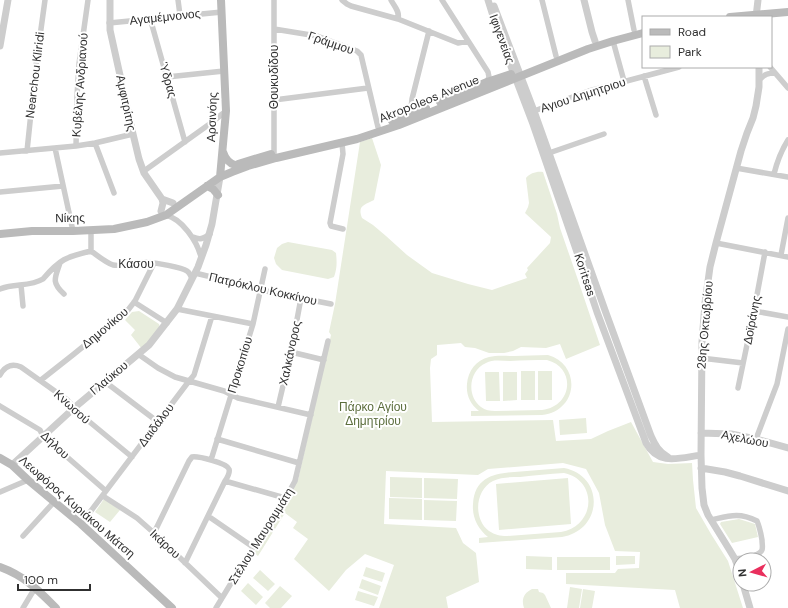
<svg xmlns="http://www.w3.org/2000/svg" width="788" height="608" viewBox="0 0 788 608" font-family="'DM Sans',sans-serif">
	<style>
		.green { fill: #e8eddd; fill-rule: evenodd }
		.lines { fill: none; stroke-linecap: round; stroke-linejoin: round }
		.minor { stroke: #cdcdcd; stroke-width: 5.5 }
		.tertiary { stroke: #cdcdcd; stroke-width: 7 }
		.secondary { stroke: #bababa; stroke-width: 8 }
		.labels { text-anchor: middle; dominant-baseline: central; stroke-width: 4; stroke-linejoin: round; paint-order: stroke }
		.street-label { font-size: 12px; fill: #303030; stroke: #fff }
		.park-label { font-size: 12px; fill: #5b6d3c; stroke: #fff }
	</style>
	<rect width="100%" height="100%" fill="#fff"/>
	<path class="green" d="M372 138 381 165 374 200C365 205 357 205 362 218L373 225 386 236 407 255 432 273 468 284 492 290 527 278 525 274 528 270 527 268 550 243 551 237 525 213 528 207 529 203 526 178C530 173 537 171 543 172L557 214 560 228 577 277 600 345 566 359 560 344 546 348 521 347 513 351 504 353H489L475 348 465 347 461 343 437 345V355L431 359 430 368 432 422 553 420 556 441 591 439 608 431 631 422 653 462 668 464 692 463 693 480 696 508 711 534 728 561 743 608H680L675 590 566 584V573H615L618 569 639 568 640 552 615 551 605 525 599 493 586 469 563 463 488 469 478 475 386 471 384 524 456 528 463 543 476 553 479 582 446 597 448 608H379L394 565 365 554 346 570 329 591 294 559 308 539 293 528 297 522 285 513 258 556 254 553 298 480 331 335 329 332 335 304 360 142Z
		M288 242 332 250 336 253C337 262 337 269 334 277L328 279 282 270 276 264 274 258 277 248 282 244Z
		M139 311 159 324 160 328 142 349 131 335 135 330 125 320 132 312Z
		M548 355C582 365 578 411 542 415L471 416V411H479C470 404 466 395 467 384 468 371 476 360 489 357 497 355 506 356 514 356 525 356 536 355 548 355ZM547 360C577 368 572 407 542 410L495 411C490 411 485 410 481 407 466 396 469 370 486 363 493 359 502 361 510 361 522 360 535 360 547 360Z
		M521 371H535V400H521Z
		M538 371H552V400H538Z
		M485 372H499L500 401H486Z
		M503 372H517V400L503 401Z
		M586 418 587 433 560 435 559 420Z
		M564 468C605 476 603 530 562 537L479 543V538L488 537C478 529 472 518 473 504 475 472 502 473 527 471 539 470 552 469 564 468ZM564 473C598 480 596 526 561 532L507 536C500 536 495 535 489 531 473 519 475 490 493 481 501 477 511 477 520 477 535 475 549 474 564 473Z
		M390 477 422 478V498L390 497Z
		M424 478 458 479 457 499 424 498Z
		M568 478 571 524 499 530 496 484Z
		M389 498 422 499V520L389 519Z
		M104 499 120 510 110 522 95 512Z
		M424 500 457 501 456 521 424 520Z
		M739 519 755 524 758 537 732 543 720 524 721 522Z
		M526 556 552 557V570L526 569Z
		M616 556H635V564L616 565Z
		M557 557H610V570H557Z
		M366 567 385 573 382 582 363 576Z
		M260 570 275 584 268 591 253 578Z
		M362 579 381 586 378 595 359 588Z
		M248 583 263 597 256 605 241 591Z
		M280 586 292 596 281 608H270L265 603Z
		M570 587 582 589 579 608H567Z
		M532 589H538L539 592 543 593 545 595 551 608H524C521 599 524 593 532 589Z
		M583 589 595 591 592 608H580Z
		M358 591 378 597 374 606 355 600Z"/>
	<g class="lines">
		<path class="minor" d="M178 0 180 15
			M274 0V153
			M342 0 347 4 351 6 398 19 458 43 468 41
			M391 0C394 6 400 11 398 19
			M442 0 488 72 489 77 487 82
			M542 0 556 56
			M628 0 634 30
			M150 18 185 142
			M109 23 222 12
			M274 29 317 36 357 51 361 55 378 127
			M613 41 624 81
			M770 67 788 88
			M644 76 656 115
			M167 77 224 71
			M759 80C765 74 768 73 775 73
			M274 100 368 88
			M534 111 589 91 679 67
			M412 113 411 108 412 99 429 31
			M95 143 114 193
			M342 143 343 154 330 223 331 226 343 229
			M76 146 77 96 79 64 88 0
			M55 148 73 231
			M27 151 36 65 45 0
			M0 153 76 146 95 143 133 134
			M549 153 604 134
			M736 168 788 177
			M144 171 211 123 226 111
			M774 174C777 162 781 151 788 140
			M0 192 63 186
			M166 215C182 219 197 241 201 257
			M91 230V251
			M193 237C200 240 203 239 210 234
			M716 243 788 257
			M781 255 788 218
			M60 263C55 278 51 282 64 294
			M195 273 261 289 266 291 331 304
			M21 285 23 306
			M0 289C14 283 30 287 43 279 60 259 66 257 91 251 98 256 105 262 113 265 123 267 137 262 147 262 156 263 181 267 187 271 190 273 191 276 192 279
			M134 302 167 323
			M177 309 253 324
			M754 311 788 317
			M291 352 324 360
			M138 354 158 368 175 377 224 391 238 398 311 415
			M701 358 743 363
			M0 375C5 366 12 363 21 367L66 399C71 403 74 409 80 414L132 457
			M41 380 74 354 128 310 135 301 154 263
			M104 381 158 422
			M738 388 754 311 765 252
			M0 406 40 430 43 436 106 491
			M278 407 291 352 301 298
			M217 439 299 463
			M756 439 777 384 788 329
			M211 460 253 324 265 269
			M225 481 285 498
			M0 492 28 480
			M103 496 137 518 154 533 222 598
			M208 516 253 547
			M711 520C729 516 739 512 757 521 760 528 761 534 762 540 762 544 763 547 762 550 759 557 741 558 735 559
			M81 524 189 381 194 375 212 316
			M154 533 189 461 192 457C198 456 227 463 229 469 230 472 227 478 225 481L185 563
			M23 536 54 502
			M23 608 32 593 36 588
			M216 608 253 547 289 492 295 481 328 341"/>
		<path class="tertiary" d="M110 0V30L133 134 139 159 144 173 162 199 173 203
			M488 0 499 35 533 124 579 258 597 312 646 443C659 466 679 458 701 455
			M584 0 592 32 595 41
			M494 6 534 111 606 313 651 436C655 445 659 452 668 457
			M756 17 758 0
			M0 46 8 0
			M161 211 163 203 162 199
			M701 433 731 434 756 439 788 448
			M12 465 74 408 149 345 177 309 198 267 206 245 212 224 220 177
			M701 468 725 472 740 476 788 491
			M740 573 735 559 729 549 708 515 704 505 702 488 701 455 702 342 705 303 710 267 716 243 741 151 747 133 753 118 756 106 759 87V67
			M743 584 750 608"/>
		<path class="secondary" d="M730 17 788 12
			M440 102 487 82 511 74
			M392 121 426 108
			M223 152C225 158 228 163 235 165
			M238 164 271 154
			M220 177 226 111 221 0
			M207 186 213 189 218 195
			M0 234 32 231H73L114 229 147 222 166 215 220 177 232 172 248 166 276 158 357 139 399 125 588 49 613 41 643 33
			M0 458 12 465 28 480 81 524 172 608
			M0 567C25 576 38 590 56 608"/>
	</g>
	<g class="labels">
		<g class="street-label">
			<text transform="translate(165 17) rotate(-6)">Αγαμέμνονος</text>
			<text transform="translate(502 39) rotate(70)">Ιφιγενείας</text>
			<text transform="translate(331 43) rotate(19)">Γράμμου</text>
			<text transform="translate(35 75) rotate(-83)">Nearchou Kliridi</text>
			<text transform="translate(274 77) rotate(-90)">Θουκυδίδου</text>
			<text transform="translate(168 80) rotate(74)">Ύδρας</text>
			<text transform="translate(80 85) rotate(-86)">Κυβέλης Ανδριανού</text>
			<text transform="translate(583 95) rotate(-18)">Αγιου Δημητριου</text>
			<text transform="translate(429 99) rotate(-22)">Akropoleos Avenue</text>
			<text transform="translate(126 103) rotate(78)">Αμφιτρίτης</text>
			<text transform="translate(212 117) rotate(-88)">Αρσινόης</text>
			<text transform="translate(70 218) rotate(-1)">Νίκης</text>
			<text x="136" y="264">Κάσου</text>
			<text transform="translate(585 275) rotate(72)">Koritsas</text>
			<text transform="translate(263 289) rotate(13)">Πατρόκλου Κοκκίνου</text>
			<text transform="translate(752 320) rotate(-79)">Δοϊράνης</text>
			<text transform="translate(705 325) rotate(-85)">28ης Οκτωβρίου</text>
			<text transform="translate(105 328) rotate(-40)">Δημονίκου</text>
			<text transform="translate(290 353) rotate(-78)">Χαλκάνορος</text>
			<text transform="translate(240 365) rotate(-73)">Προκοπίου</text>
			<text transform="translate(109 378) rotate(-40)">Γλαύκου</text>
			<text transform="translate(72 407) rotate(42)">Κνωσού</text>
			<text transform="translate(156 425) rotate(-53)">Δαιδάλου</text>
			<text transform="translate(745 439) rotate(11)">Αχελώου</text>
			<text transform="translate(55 445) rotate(44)">Δήλου</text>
			<text transform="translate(77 507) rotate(41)">Λεωφόρος Κυριάκου Μάτση</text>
			<text transform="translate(261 536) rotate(-58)">Στέλιου Μαυρομμάτη</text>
			<text transform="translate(165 544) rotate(43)">Ικάρου</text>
		</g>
		<g class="park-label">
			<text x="373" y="407">Πάρκο Αγίου<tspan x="373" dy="14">Δημητρίου</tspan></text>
		</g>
	</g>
	<rect x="642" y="16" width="130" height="52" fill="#ffffff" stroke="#acacac"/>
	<rect x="650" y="29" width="20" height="6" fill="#bababa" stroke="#acacac"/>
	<text x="678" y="36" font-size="12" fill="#303030">Road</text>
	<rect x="650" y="46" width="20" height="12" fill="#e8eddd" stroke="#acacac"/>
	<text x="678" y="56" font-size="12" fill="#303030">Park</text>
	<g transform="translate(752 572) rotate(264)"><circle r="19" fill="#ffffff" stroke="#acacac"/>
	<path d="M0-3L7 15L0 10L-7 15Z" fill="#e92f5d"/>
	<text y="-6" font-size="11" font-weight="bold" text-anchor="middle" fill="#303030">N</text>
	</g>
	<path d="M18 584v6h72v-6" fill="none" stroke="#303030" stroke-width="2"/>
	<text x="24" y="584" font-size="12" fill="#303030" stroke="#ffffff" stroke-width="3" paint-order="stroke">100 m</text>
</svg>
